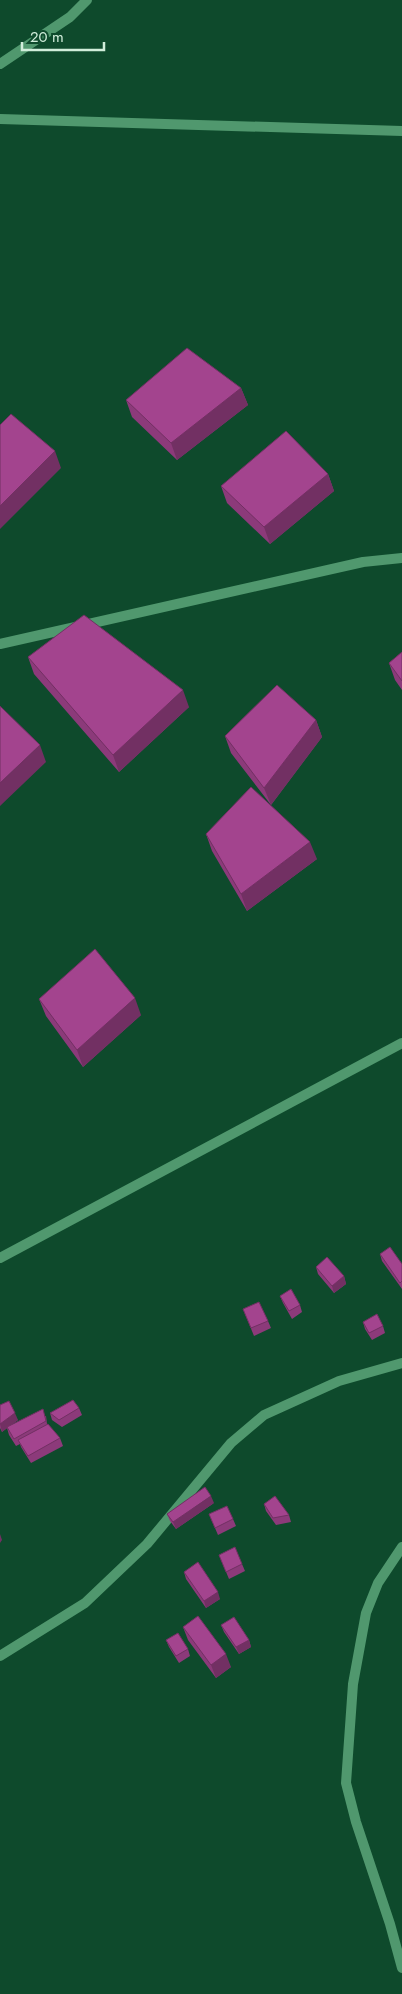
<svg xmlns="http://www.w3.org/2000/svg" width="402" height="1994" viewBox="0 0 402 1994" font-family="Jost,sans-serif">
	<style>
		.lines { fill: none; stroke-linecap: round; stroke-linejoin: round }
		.street { stroke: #50986e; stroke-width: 10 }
		.wall { fill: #8c3a7a }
		.shaded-wall { fill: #723063 }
		.building { fill: #a3448e; stroke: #723063 }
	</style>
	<rect width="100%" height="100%" fill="#0e4a2c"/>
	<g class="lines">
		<path class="street" d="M0 64 70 17 87 0
			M0 119 402 131
			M0 644 363 562 402 558
			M0 1258 402 1043
			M402 1547 378 1583 366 1613 353 1684 346 1783 356 1822 390 1924 402 1968
			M0 1656 85 1603 147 1544 231 1443 264 1415 339 1381 402 1363"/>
	</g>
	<path class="wall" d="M241 388 248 405 177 460 132 417 126 400Z
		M328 474 334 491 270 544 227 503 221 486Z
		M402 652V690L395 680 389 663Z
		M28 657 189 707 119 772 34 674Z
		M316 720 322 737 271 805 231 753 225 736Z
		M206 834 317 859 247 911 212 851Z
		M39 999 141 1015 83 1067 46 1016Z
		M380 1254 402 1264V1289L382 1261Z
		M316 1267 344 1276 346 1284 334 1293 318 1274Z
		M280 1296 300 1305 302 1312 292 1319 283 1303Z
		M243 1309 268 1321 271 1328 254 1336Z
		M363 1322 383 1326 385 1333 372 1340 365 1329Z
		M0 1405 18 1420 11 1425 46 1416 47 1424 60 1438 63 1446 31 1463 21 1447 20 1444 16 1446 9 1435 7 1428 2 1432 0 1428Z
		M79 1408 82 1415 62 1427 52 1420 50 1413Z
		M214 1503 176 1529 170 1521 167 1514Z
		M264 1504 289 1515 291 1522 276 1525 266 1511Z
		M209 1514 233 1519 236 1526 218 1535Z
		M219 1555 242 1564 245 1571 229 1579Z
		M184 1572 220 1599 206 1608 186 1579Z
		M221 1625 249 1640 251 1647 239 1654 224 1632Z
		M183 1627 231 1667 216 1678 188 1640Z
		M166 1640 188 1649 190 1656 179 1663 169 1647Z"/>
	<path class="shaded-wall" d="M241 388 248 405 177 460 171 443Z
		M55 451 61 468 0 529V506Z
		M328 474 334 491 270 544 264 527Z
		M183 690 189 707 119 772 113 755Z
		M316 720 322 737 271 805 264 788Z
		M40 745 46 762 0 806V783Z
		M310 842 317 859 247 911 241 894Z
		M135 998 141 1015 83 1067 77 1050Z
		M344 1276 346 1284 334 1293 332 1286Z
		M15 1413 18 1420 2 1432 0 1424Z
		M211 1496 214 1503 176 1529 173 1522Z
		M0 1534 2 1540 0 1543Z
		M218 1592 220 1599 206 1608 204 1601Z
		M249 1640 251 1647 239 1654 236 1647Z
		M226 1654 231 1667 216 1678 211 1665Z"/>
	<path class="building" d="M187 348 241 388 171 443 126 400Z
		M11 414 55 451 0 506V425Z
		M286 431 328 474 264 527 221 486Z
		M84 615 183 690 113 755 28 657Z
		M402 652V681L389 663Z
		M277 685 316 720 264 788 225 736Z
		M0 706 40 745 0 783Z
		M251 787 310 842 241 894 206 834Z
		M95 949 135 998 77 1050 39 999Z
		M390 1247 402 1264V1281L400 1283 380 1254Z
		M327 1257 344 1276 332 1286 316 1267Z
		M291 1289 300 1305 289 1311 280 1296Z
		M259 1302 268 1321 251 1328 243 1309Z
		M377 1314 383 1326 369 1333 363 1322Z
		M73 1400 79 1408 59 1420 50 1413Z
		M9 1401 15 1413 0 1424V1405Z
		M43 1409 46 1421 14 1439 7 1427Z
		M48 1424 60 1438 28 1456 18 1440Z
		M205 1487 211 1496 173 1522 167 1514Z
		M275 1496 289 1515 273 1518 264 1504Z
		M227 1506 233 1519 215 1528 209 1514Z
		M235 1547 242 1564 226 1572 219 1555Z
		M198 1562 218 1592 204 1601 184 1572Z
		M198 1616 226 1654 211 1665 183 1627Z
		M234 1617 249 1640 236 1647 221 1625Z
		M178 1633 188 1649 176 1656 166 1640Z"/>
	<path d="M22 42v8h82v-8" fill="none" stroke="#d1eedb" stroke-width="2.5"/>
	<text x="30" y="42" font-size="15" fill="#d1eedb" stroke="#0e4a2c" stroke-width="4" paint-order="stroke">20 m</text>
</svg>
